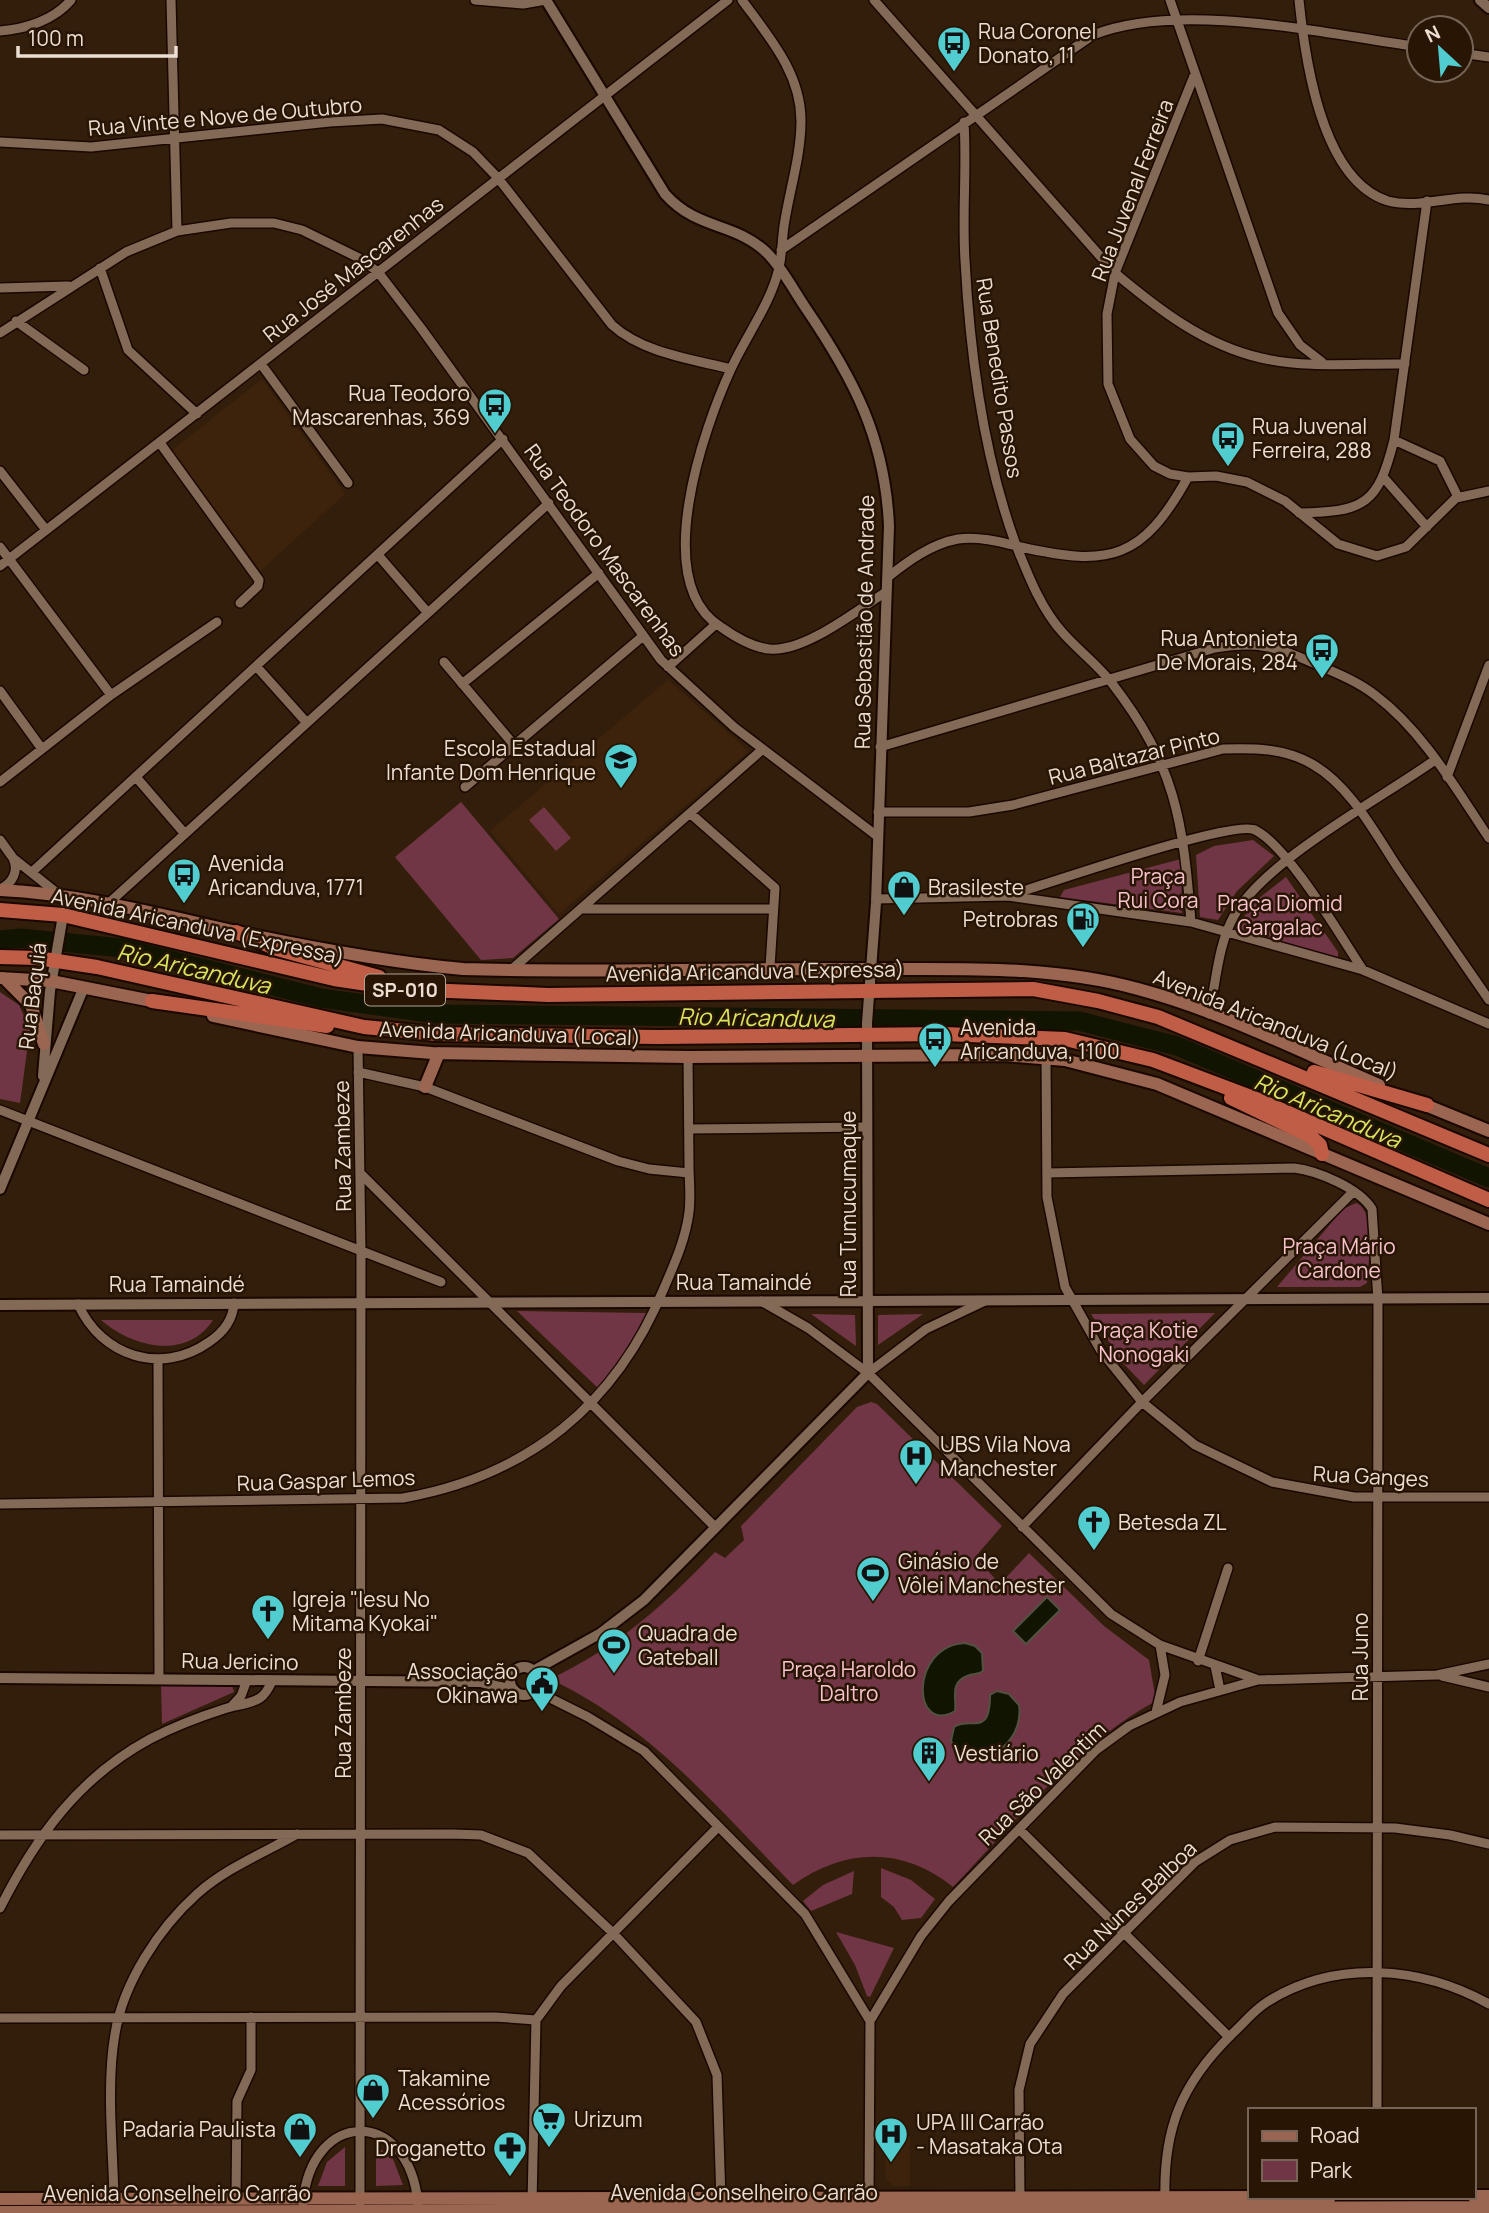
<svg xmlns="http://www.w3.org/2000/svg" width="1489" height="2213" viewBox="0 0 1489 2213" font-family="Manrope,sans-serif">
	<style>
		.built { fill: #3d230b }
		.green { fill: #713645 }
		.water { fill: #111400; stroke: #53513f; stroke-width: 2 }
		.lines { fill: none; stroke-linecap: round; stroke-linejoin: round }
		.river { stroke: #111400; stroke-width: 19 }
		.minor-casing { stroke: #1a0700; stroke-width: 12 }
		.tertiary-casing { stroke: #1a0700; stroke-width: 14 }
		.secondary-casing { stroke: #1a0700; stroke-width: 16 }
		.trunk-casing { stroke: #1a0700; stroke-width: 18 }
		.minor { stroke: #836a57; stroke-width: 9 }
		.tertiary { stroke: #836a57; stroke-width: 10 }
		.secondary { stroke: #9a6551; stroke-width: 12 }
		.trunk { stroke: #c05d47; stroke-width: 14 }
		.labels { text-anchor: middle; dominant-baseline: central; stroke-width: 5; stroke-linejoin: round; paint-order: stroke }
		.shield { fill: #281504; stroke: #b1a295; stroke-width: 2 }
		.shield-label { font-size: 19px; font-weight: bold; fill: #ecded3 }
		.poi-label { font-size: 21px; fill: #ecded3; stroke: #281504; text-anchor: start }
		.street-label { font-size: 21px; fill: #ecded3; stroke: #281504 }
		.park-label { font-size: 21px; fill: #f8c2cd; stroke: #281504 }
		.water-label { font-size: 23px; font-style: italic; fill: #d8e65f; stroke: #281504 }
	</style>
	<rect width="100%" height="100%" fill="#331e0c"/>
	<path class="built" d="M262 379 345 494 260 571 171 451Z
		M668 680 749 751 559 914 490 831Z
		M884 2136H910V2186H894L886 2179Z"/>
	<path class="green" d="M461 802 559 919 513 958 481 960 395 857Z
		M544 807 571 838 556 851 529 820Z
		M1253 840 1274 856 1237 891 1218 920 1200 917 1196 855 1214 846Z
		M1181 859 1182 913 1060 897 1064 890Z
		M1286 877 1338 952V958L1234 929 1259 898Z
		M0 992 19 1005 30 1029 20 1103 0 1099Z
		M1356 1203C1377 1211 1368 1263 1367 1283L1360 1287H1277L1343 1209Z
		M517 1311 646 1313 627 1353 598 1388Z
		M1215 1313 1144 1385 1123 1363 1091 1314Z
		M811 1314 855 1315 856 1346Z
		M923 1314 878 1345V1315Z
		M101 1320H213C186 1361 132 1347 101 1320Z
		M871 1402 877 1404 1002 1526 975 1557 1000 1584 1029 1553 1104 1626 1149 1660 1156 1701C1078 1743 1015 1822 953 1887 903 1846 844 1848 793 1885 717 1807 650 1726 550 1679 618 1647 663 1606 715 1552L725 1558 744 1540 741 1526 746 1521 857 1407Z
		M161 1684 232 1685 234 1692 162 1724Z
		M881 1868 911 1880 935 1899 921 1918 902 1920 894 1907 881 1897Z
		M854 1871 852 1894 811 1911 803 1901 823 1885Z
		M836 1932 894 1948 870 1997 867 1996 855 1965Z
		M376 2146 393 2159 403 2185 376 2186Z
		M345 2147V2186H318L327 2162Z"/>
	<path class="water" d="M1047 1597 1060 1610 1026 1644 1013 1631Z
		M965 1643 975 1646 982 1653 983 1671C978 1675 974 1673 967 1676 949 1683 957 1698 955 1711 912 1736 909 1646 965 1643Z
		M997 1691 1009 1694 1019 1705C1024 1737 993 1766 961 1756L951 1741 954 1727C971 1716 990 1738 990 1695Z"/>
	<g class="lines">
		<path class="river" d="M0 940 20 938 122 948 321 998 436 1014 1079 1021 1177 1046 1489 1178"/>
		<g class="minor-casing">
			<path id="minor" d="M171 0 177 231
				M475 0 523 4 546 0
				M742 0C769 37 801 73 801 121 801 156 789 192 784 226 782 240 782 254 779 268 771 303 746 336 731 369 704 428 649 582 721 627 735 637 751 647 769 649 804 653 857 610 886 592
				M874 0 1115 273C1158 309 1204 345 1261 358 1307 369 1359 363 1405 364
				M1170 0 1278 313 1300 345 1322 362
				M1299 0C1305 59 1321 180 1388 201 1421 210 1455 192 1489 200
				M0 31C26 29 54 20 71 0
				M1461 53 1489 57
				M1194 76 1115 273 1107 314 1108 384 1130 439 1154 466 1170 474 1188 477 1216 476 1247 482 1285 501 1338 544 1377 556 1406 547 1456 498 1489 491
				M964 122C967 168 962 214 965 260 970 355 983 455 1016 545 1028 575 1041 609 1063 633 1078 650 1097 664 1111 682 1176 766 1183 820 1191 922
				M0 142 91 147 330 122 382 119 439 130 473 152 498 178 612 325C643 353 691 359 731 369
				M781 250 1093 35C1180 0 1327 34 1419 47
				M100 268 128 350 197 414
				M0 288 68 286
				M16 321 84 370
				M0 333 126 252 177 231 231 223H274L302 230 359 258 378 272 421 328 661 660 734 727 877 836
				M261 364 348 483
				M1394 440 1440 461 1458 497
				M160 443 259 580 258 586 240 603
				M0 471 46 530
				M1384 478 1427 527
				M1299 513C1365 512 1378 504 1394 440L1427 201
				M0 547 111 695
				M378 555 428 613
				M0 566 728 0
				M888 577C908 561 931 544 958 539 979 536 1001 542 1021 547 1110 567 1142 560 1188 477
				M444 662 514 745
				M256 666 307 723
				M668 667 716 624
				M462 684 599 573
				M0 691 42 749
				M880 747 1215 648C1256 641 1275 646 1313 663 1334 672 1357 681 1375 695 1423 731 1456 789 1489 838
				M136 777 185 834
				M1447 777 1489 665
				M0 782 111 695 217 622
				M465 787 643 636
				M878 812H969L1013 805 1223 749C1254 748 1284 748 1312 764 1351 786 1376 835 1400 871 1430 914 1459 957 1489 1000
				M691 814 775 888 770 967
				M0 840 13 858 57 893
				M32 872 503 439
				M0 889C13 883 19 871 13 858
				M1013 894C1048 884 1233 819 1255 830 1288 846 1341 937 1363 970
				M876 899 1008 896 1191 922 1363 970 1489 1024
				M110 902 549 503
				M582 909H773
				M511 970 763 749
				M1209 1014C1216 983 1218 944 1234 916 1264 861 1380 799 1435 760
				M358 1047 361 1252 360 2203
				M1046 1057 1047 1197 1065 1287 1101 1351 1142 1402 1195 1445 1272 1482 1354 1497H1489
				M358 1072 425 1087 618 1161 649 1169 689 1173
				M0 1110 441 1282
				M689 1129 867 1127
				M360 1173 715 1527
				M1047 1173 1294 1168C1318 1171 1359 1188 1372 1209L1378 1300 1377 2110
				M761 1301 808 1328 868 1373 1111 1614 1160 1645 1256 1679
				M78 1304C101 1356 161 1376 209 1342 224 1332 233 1320 234 1303
				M158 1360 159 1679
				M868 1373 926 1329 985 1301
				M0 1504 403 1498C528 1476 616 1405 664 1288 674 1265 686 1238 689 1212 691 1197 689 1180 689 1164 689 1129 688 1093 688 1057
				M1022 1527 1142 1402 1353 1192
				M1198 1661 1228 1568
				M1215 1666 1220 1690
				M1442 1676 1489 1687
				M534 1690 588 1717 644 1751 805 1914 870 2021
				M231 1707 241 1696 247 1680
				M1156 1712 1165 1675 1160 1645
				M1019 1829 1229 2037
				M0 1835 453 1834 481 1835 528 1853 614 1934 696 2022 717 2075 721 2201
				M0 1908C36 1837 78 1778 150 1739 173 1727 199 1717 224 1709 236 1705 248 1705 260 1698 266 1694 269 1688 272 1681
				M0 2018 495 2017 536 2020
				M870 2021 921 1936 949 1901 1096 1750 1129 1726 1180 1702 1258 1680 1437 1675 1489 1664
				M114 2199C113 2147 106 2085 115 2034 123 1983 159 1928 197 1894 226 1868 264 1853 297 1834
				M236 2199 237 2101 251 2070V2017
				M1165 2200C1163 2129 1181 2084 1232 2034 1244 2023 1253 2011 1267 2002 1335 1959 1421 1966 1489 2004
				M869 2201 870 2021
				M1020 2201 1019 2090 1030 2044 1063 1994 1195 1862 1230 1840 1275 1827 1395 1828 1450 1835 1489 1844
				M303 2203C311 2109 408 2106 418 2203
				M532 2203 536 2020 561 1986 718 1827"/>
		</g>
		<g class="tertiary-casing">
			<path id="tertiary" d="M1480 0 1489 8
				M43 1076 50 991 63 915
				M0 1189 84 987
				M0 1305 1489 1298
				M510 1681a14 14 0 1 1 28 0a14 14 0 1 1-28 0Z
				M533 1671 601 1633 644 1600 868 1373 867 1023 876 903 889 526C885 438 854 379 805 307 793 289 781 266 765 251 733 222 697 230 665 194L546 0
				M0 1678 480 1682 514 1690"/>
		</g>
		<g class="secondary-casing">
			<path id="secondary" d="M0 890C82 894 157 914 237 932 312 948 387 962 463 969 603 973 742 968 881 969 967 969 1055 966 1138 989 1221 1011 1301 1052 1379 1085
				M0 978 51 981 162 1003
				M4 978 31 1005 44 1044
				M213 1016 358 1047 432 1053 688 1057 1004 1055 1065 1060 1157 1084 1489 1224
				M425 1087 439 1053
				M1418 1102 1489 1131
				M1473 2196H1489
				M0 2199 1330 2197
				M0 2212 1489 2207"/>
		</g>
		<g class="trunk-casing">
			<path id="trunk" d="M0 910 63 915 334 979 401 989 548 995 1033 989 1098 1001 1158 1017 1489 1155
				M236 932 277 949 379 977
				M0 957 37 958 97 967 364 1027 437 1034 658 1037 944 1034 1065 1039 1153 1060 1259 1100 1489 1200
				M152 1001 327 1026
				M1314 1072 1427 1105
				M1231 1098 1310 1136 1320 1145 1322 1154"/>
		</g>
		<use href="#minor" class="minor"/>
		<use href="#tertiary" class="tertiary"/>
		<use href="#secondary" class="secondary"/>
		<use href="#trunk" class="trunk"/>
	</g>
	<defs>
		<g id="bus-pin" transform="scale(1.75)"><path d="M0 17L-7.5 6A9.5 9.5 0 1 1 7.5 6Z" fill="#52cdcf" stroke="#281504"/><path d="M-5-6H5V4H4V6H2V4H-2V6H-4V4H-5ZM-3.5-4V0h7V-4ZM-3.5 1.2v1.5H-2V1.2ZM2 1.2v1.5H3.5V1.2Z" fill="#111"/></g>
		<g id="school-pin" transform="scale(1.75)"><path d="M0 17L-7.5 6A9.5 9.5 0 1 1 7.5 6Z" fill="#52cdcf" stroke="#281504"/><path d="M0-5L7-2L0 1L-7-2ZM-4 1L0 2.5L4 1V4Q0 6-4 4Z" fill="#111"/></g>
		<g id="shop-pin" transform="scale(1.75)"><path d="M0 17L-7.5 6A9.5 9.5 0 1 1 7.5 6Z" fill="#52cdcf" stroke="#281504"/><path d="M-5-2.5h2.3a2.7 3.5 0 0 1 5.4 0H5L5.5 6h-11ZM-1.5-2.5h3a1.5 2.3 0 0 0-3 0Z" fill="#111"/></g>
		<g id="fuel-pin" transform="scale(1.75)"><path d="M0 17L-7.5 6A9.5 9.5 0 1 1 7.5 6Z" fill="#52cdcf" stroke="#281504"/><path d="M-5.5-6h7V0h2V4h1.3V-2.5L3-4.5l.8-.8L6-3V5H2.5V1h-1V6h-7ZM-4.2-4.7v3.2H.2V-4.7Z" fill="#111"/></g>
		<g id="hospital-pin" transform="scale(1.75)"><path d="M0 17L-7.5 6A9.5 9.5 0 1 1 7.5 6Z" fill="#52cdcf" stroke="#281504"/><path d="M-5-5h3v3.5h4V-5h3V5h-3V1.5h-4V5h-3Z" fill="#111"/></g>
		<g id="church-pin" transform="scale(1.75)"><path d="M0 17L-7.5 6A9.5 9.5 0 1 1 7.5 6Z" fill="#52cdcf" stroke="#281504"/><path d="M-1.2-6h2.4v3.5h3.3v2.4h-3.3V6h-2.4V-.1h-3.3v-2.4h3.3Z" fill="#111"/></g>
		<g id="stadium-pin" transform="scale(1.75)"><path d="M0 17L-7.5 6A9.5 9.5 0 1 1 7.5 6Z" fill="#52cdcf" stroke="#281504"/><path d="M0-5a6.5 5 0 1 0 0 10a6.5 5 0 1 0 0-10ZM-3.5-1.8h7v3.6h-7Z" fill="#111"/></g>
		<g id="civic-pin" transform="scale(1.75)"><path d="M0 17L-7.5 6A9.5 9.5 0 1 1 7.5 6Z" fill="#52cdcf" stroke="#281504"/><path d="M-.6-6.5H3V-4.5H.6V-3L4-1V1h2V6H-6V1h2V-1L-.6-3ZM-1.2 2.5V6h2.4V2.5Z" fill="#111"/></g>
		<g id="building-pin" transform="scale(1.75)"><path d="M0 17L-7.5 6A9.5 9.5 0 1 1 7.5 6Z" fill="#52cdcf" stroke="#281504"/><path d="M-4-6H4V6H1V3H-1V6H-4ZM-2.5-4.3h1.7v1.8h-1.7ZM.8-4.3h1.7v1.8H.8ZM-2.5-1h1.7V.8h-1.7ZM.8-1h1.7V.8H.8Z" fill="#111"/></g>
		<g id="supermarket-pin" transform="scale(1.75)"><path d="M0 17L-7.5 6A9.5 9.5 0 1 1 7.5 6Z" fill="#52cdcf" stroke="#281504"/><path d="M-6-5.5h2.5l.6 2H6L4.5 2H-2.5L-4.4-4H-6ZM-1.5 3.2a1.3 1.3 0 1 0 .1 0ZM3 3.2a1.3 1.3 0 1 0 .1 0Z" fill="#111"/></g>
		<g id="pharmacy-pin" transform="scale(1.75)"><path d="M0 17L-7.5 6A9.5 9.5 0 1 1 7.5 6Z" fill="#52cdcf" stroke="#281504"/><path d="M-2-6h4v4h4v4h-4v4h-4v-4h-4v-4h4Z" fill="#111"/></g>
	</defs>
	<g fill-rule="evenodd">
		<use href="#bus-pin" x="954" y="43"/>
		<use href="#bus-pin" x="495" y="405"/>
		<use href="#bus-pin" x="1228" y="438"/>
		<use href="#bus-pin" x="1322" y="650"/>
		<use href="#school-pin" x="621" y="760"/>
		<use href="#bus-pin" x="184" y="875"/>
		<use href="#shop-pin" x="904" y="887"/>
		<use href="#fuel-pin" x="1083" y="919"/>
		<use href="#bus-pin" x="935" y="1039"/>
		<use href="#hospital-pin" x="916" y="1456"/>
		<use href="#church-pin" x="1094" y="1522"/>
		<use href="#stadium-pin" x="873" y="1573"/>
		<use href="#church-pin" x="268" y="1611"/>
		<use href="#stadium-pin" x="614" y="1645"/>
		<use href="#civic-pin" x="542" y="1683"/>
		<use href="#building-pin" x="929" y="1753"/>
		<use href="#shop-pin" x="373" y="2090"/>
		<use href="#supermarket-pin" x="549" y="2119"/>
		<use href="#shop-pin" x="300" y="2129"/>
		<use href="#hospital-pin" x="891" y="2134"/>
		<use href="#pharmacy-pin" x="510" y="2148"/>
	</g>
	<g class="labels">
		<rect class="shield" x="365" y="974.5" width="80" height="31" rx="5"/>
		<g class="shield-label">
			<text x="405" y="990">SP-010</text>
		</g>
		<g class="poi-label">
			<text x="978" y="31">Rua Coronel<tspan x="978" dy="24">Donato, 11</tspan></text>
			<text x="470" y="393" text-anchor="end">Rua Teodoro<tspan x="470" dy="24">Mascarenhas, 369</tspan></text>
			<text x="1252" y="426">Rua Juvenal<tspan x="1252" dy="24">Ferreira, 288</tspan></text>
			<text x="1298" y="638" text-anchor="end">Rua Antonieta<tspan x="1298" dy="24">De Morais, 284</tspan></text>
			<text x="596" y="748" text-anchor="end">Escola Estadual<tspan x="596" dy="24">Infante Dom Henrique</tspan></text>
			<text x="208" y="863">Avenida<tspan x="208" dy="24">Aricanduva, 1771</tspan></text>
			<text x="928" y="887">Brasileste</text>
			<text x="1058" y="919" text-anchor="end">Petrobras</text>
			<text x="960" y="1027">Avenida<tspan x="960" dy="24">Aricanduva, 1100</tspan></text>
			<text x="940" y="1444">UBS Vila Nova<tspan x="940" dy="24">Manchester</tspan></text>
			<text x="1118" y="1522">Betesda ZL</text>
			<text x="898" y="1561">Ginásio de<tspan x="898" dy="24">Vôlei Manchester</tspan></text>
			<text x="292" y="1599">Igreja "Iesu No<tspan x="292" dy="24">Mitama Kyokai"</tspan></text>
			<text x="638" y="1633">Quadra de<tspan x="638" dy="24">Gateball</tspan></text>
			<text x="518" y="1671" text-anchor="end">Associação<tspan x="518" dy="24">Okinawa</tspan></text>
			<text x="954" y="1753">Vestiário</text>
			<text x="398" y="2078">Takamine<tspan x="398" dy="24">Acessórios</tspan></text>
			<text x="574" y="2119">Urizum</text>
			<text x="916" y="2122">UPA III Carrão<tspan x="916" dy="24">- Masataka Ota</tspan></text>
			<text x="276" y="2129" text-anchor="end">Padaria Paulista</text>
			<text x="486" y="2148" text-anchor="end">Droganetto</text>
		</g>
		<g class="street-label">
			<text transform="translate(225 116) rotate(-5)">Rua Vinte e Nove de Outubro</text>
			<text transform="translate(1132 190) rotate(-69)">Rua Juvenal Ferreira</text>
			<text transform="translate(353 269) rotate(-38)">Rua José Mascarenhas</text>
			<text transform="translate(1000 378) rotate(81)">Rua Benedito Passos</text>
			<text transform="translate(605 550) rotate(54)">Rua Teodoro Mascarenhas</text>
			<text transform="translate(864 622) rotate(-89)">Rua Sebastião de Andrade</text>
			<text transform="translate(1134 756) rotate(-14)">Rua Baltazar Pinto</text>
			<text transform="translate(198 926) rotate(12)">Avenida Aricanduva (Expressa)</text>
			<text transform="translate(755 971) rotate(-1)">Avenida Aricanduva (Expressa)</text>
			<text transform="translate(32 996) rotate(-83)">Rua Baquiá</text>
			<text transform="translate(1276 1024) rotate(22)">Avenida Aricanduva (Local)</text>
			<text transform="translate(510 1033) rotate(2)">Avenida Aricanduva (Local)</text>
			<text transform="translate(342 1146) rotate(-91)">Rua Zambeze</text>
			<text transform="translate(848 1204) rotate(-90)">Rua Tumucumaque</text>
			<text x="744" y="1282">Rua Tamaindé</text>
			<text x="177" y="1284">Rua Tamaindé</text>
			<text transform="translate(1371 1476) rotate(3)">Rua Ganges</text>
			<text transform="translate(326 1480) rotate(-2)">Rua Gaspar Lemos</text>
			<text transform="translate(1360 1657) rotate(-90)">Rua Juno</text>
			<text transform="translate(240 1661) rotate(1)">Rua Jericino</text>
			<text transform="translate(343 1713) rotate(-90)">Rua Zambeze</text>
			<text transform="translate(1042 1783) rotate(-44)">Rua São Valentim</text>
			<text transform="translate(1130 1905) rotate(-44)">Rua Nunes Balboa</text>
			<text x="744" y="2192">Avenida Conselheiro Carrão</text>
			<text x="177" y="2193">Avenida Conselheiro Carrão</text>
		</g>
		<g class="park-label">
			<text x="1158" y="876">Praça<tspan x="1158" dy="24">Rui Cora</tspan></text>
			<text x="1280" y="903">Praça Diomid<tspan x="1280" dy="24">Gargalac</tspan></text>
			<text x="1339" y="1246">Praça Mário<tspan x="1339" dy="24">Cardone</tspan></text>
			<text x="1144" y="1330">Praça Kotie<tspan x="1144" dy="24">Nonogaki</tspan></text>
			<text x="849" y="1669">Praça Haroldo<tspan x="849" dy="24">Daltro</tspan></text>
		</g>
		<g class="water-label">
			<text transform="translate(194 968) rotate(13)">Rio Aricanduva</text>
			<text transform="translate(756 1017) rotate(1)">Rio Aricanduva</text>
			<text transform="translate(1328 1110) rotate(23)">Rio Aricanduva</text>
		</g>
	</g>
	<rect x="1248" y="2108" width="228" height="91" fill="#281504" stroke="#766557" stroke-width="2"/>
	<rect x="1262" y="2131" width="35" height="10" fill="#9a6551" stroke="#766557" stroke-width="2"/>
	<text x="1310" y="2143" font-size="21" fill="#ecded3">Road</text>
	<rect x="1262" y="2160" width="35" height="21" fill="#713645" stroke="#766557" stroke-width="2"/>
	<text x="1310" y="2178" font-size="21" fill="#ecded3">Park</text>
	<g transform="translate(1440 49) rotate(334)"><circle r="33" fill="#281504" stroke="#766557" stroke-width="2"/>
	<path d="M0-5L12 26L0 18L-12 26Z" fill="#52cdcf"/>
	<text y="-10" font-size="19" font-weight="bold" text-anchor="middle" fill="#ecded3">N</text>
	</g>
	<path d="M18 46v10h158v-10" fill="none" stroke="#ecded3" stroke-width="3.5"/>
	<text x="28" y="46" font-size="21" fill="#ecded3" stroke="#281504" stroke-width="5" paint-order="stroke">100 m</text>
</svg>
